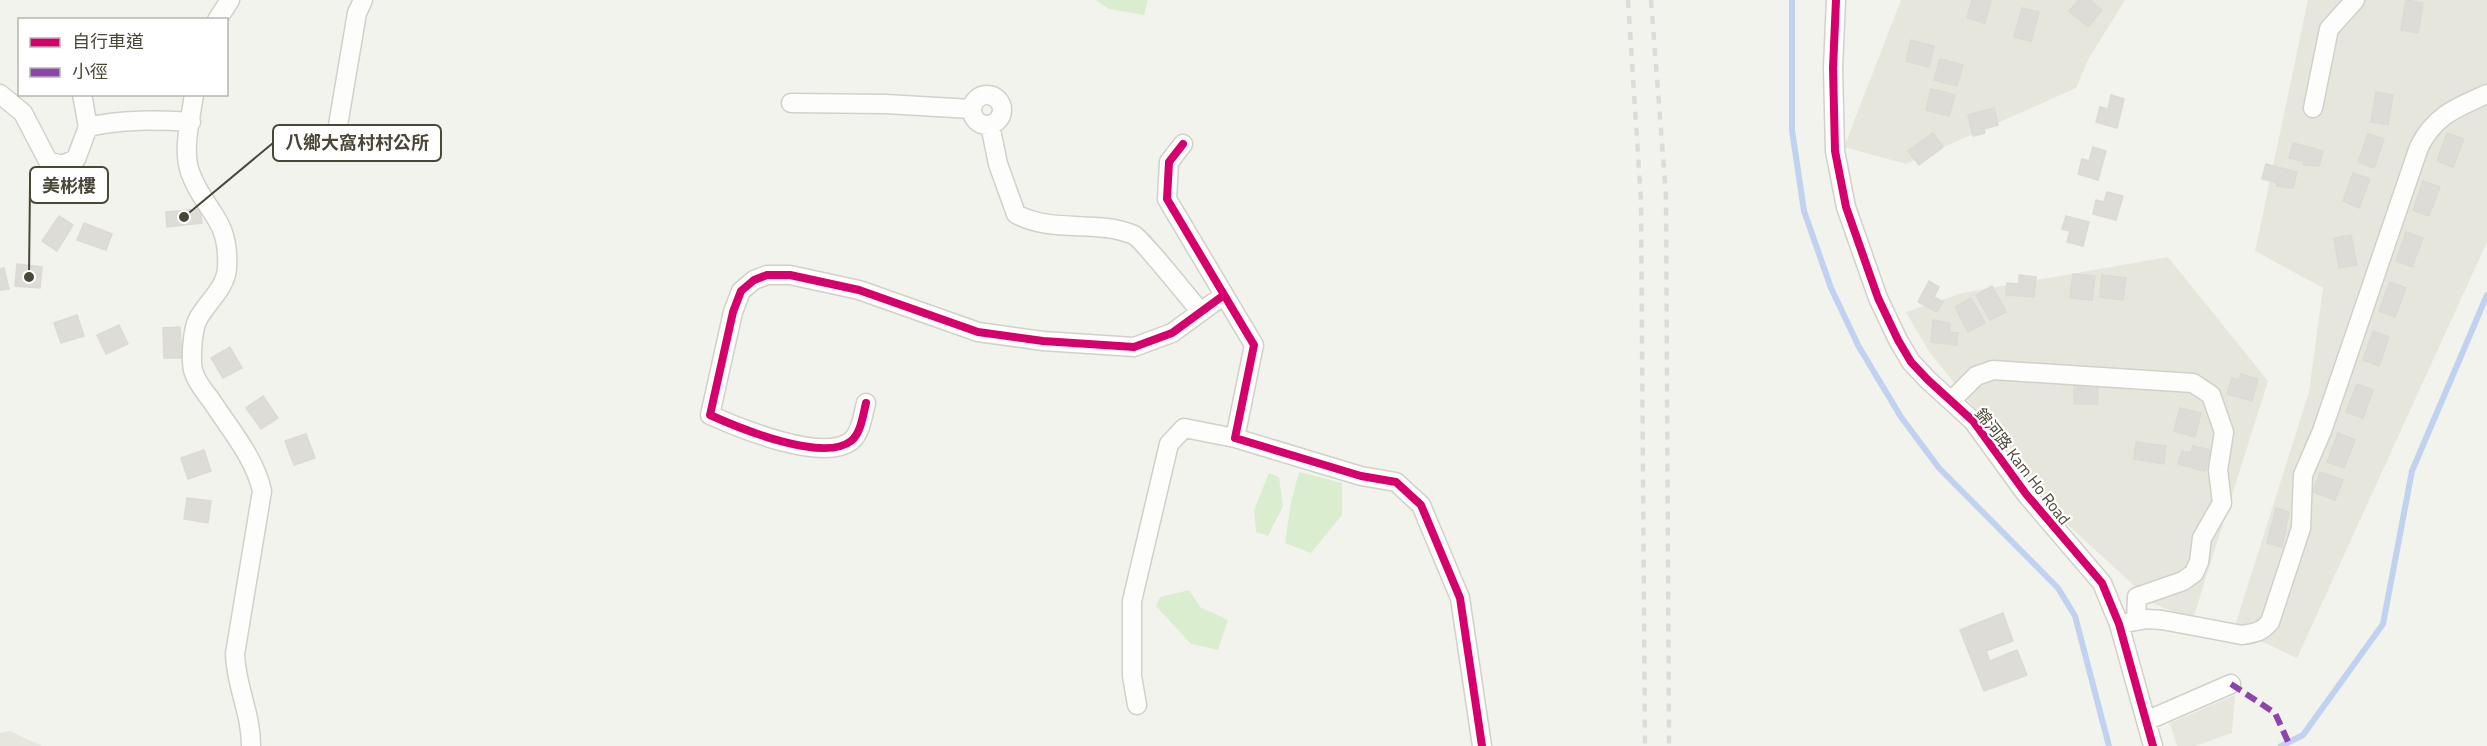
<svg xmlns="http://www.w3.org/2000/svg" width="2487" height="746" viewBox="0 0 2487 746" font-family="'Titillium Web','Noto Sans TC',sans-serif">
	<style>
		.residential { fill: #e7e6dc }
		.green { fill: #daedcf }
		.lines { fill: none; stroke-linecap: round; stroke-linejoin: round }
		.stream { stroke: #c0d2ef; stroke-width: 6 }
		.building { fill: #dddcd6; stroke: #dbdad4; stroke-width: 1.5 }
		.minor-casing { stroke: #d1d1cb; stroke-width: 21 }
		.minor { stroke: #fdfdfc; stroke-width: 18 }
		.rail { stroke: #dbdbda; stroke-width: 4.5; stroke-dasharray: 8 8; stroke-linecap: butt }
		.quiet { stroke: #8e44ad; stroke-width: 6; stroke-dasharray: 12 6; stroke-linecap: butt }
		.cycleway-casing { stroke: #fff; stroke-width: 11 }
		.cycleway { stroke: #d6006c; stroke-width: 8 }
		.labels { text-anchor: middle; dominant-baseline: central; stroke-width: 4.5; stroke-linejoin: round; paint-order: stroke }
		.street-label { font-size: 16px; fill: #4a4739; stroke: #fff }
		.leader { fill: none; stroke: #4a4739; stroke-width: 2 }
		.callout-dot { fill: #4a4739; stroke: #fff; stroke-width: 2 }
		.callout { fill: #fff; stroke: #4a4739; stroke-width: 2 }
		.callout-label { font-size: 18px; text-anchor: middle; font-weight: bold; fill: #4a4739 }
	</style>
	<rect width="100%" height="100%" fill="#f3f3ee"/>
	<path class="residential" d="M1901 0H2125L2089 58 2076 88 1906 164 1844 147Z
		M2308 0H2487V242L2297 658 2234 629 2309 392 2323 288 2255 251Z
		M2168 257 2268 381 2193 619 2154 604 2066 523 1928 350 1906 312 1962 293Z
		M2235 695 2232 733 2195 746H2177L2170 723Z
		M10 731 42 746H0V733Z"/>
	<path class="green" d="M1096 0H1148L1144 15 1109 9Z
		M1299 472 1342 483V515L1311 553 1285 543 1291 502Z
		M1269 473 1279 477 1283 506 1268 536 1256 532 1254 510Z
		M1189 590 1200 607 1228 620 1218 650 1191 644 1156 606 1160 597Z"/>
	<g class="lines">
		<path class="stream" d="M1792 0V130L1804 211 1831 288 1859 347 1901 417 1939 468 2058 588 2075 616 2109 746
			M2281 746 2303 735 2383 624 2412 471 2487 295"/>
	</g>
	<path class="building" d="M1972 0H1991L1985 23 1967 18Z
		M2079 0H2090L2102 10 2088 27 2069 11Z
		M2406 0 2423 3 2418 33 2401 30Z
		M2022 8 2039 12 2031 41 2014 37Z
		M1911 40 1934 46 1929 67 1906 61Z
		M1940 59 1963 65 1957 86 1934 80Z
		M1931 89 1955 95 1949 116 1926 110Z
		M2376 92 2393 95 2388 125 2371 122Z
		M2111 95 2124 99 2117 128 2096 122 2100 107 2108 109Z
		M1994 108 1998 125 1984 129 1985 133 1973 136 1968 115Z
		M1933 133 1943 147 1919 165 1908 151Z
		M2447 133 2464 139 2453 167 2437 161Z
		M2368 134 2384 139 2374 168 2358 162Z
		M2293 143 2323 151 2319 166 2304 165 2302 161 2289 158Z
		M2093 147 2106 151 2098 180 2078 174 2082 159 2089 161Z
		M2266 164 2297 172 2293 188 2277 186 2276 182 2262 179Z
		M2353 173 2370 179 2359 208 2343 201Z
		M2423 181 2440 187 2429 216 2413 210Z
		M2107 192 2123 196 2116 220 2093 214 2096 200 2104 202Z
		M200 209 202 223 167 227 166 212Z
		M59 216 73 225 57 251 42 241Z
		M2066 216 2089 222 2083 246 2067 242 2070 231 2062 229Z
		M84 223 112 234 106 250 77 240Z
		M2406 232 2423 238 2412 267 2396 261Z
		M2351 235 2357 265 2339 268 2334 238Z
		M17 264 42 267 40 288 15 286Z
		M4 268 9 289 0 290V269Z
		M2073 274 2095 276 2092 300 2070 298Z
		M2019 275 2036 277 2034 297 2006 295 2007 283 2019 284Z
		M2102 275 2126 278 2123 300 2100 297Z
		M1929 281 1939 287 1934 297 1943 302 1937 312 1918 302Z
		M2390 282 2406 288 2395 317 2379 311Z
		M1992 286 2006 312 1990 320 1976 295Z
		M1971 298 1985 323 1968 332 1955 307Z
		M77 315 84 336 61 343 54 323Z
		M1933 320 1950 323 1949 332 1958 333 1957 345 1931 342Z
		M119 325 128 344 106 354 97 335Z
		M180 327 182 358H164L163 328Z
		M2373 331 2389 337 2379 366 2363 360Z
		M230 347 242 368 223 378 211 358Z
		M2241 374 2258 379 2252 401 2227 394 2232 378 2239 380Z
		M2074 382 2098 383V404H2074Z
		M2357 384 2373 390 2363 418 2346 412Z
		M263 396 278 418 261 429 246 408Z
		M2180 408 2201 413 2195 437 2174 431Z
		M2338 433 2355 440 2344 468 2327 462Z
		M306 434 315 458 294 465 285 441Z
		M2136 442 2166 446 2164 464 2134 459Z
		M2193 446 2211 450 2205 471 2178 464 2182 451 2191 453Z
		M204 450 211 471 188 479 181 458Z
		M2320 472 2343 480 2335 500 2313 492Z
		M187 498 211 501 208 523 184 519Z
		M2276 508 2289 512 2282 547 2267 543Z
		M2003 613 2013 641 1986 651 1990 661 2017 650 2027 675 1984 691 1960 630Z"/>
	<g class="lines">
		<g class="minor-casing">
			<path id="minor" d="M1836 0 1833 68 1835 151 1846 207 1878 298 1898 340 1911 362 1928 380 1973 421 2026 494 2102 583 2119 624 2153 746
				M217 20 230 0
				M0 94 23 113 48 161 62 165 76 159 88 127 82 94
				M194 94C191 118 182 149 190 172 204 212 230 217 227 268 226 288 207 302 198 319 193 328 193 340 192 350 192 358 191 366 194 373 197 383 205 392 211 400 229 428 255 458 262 491L235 654C236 687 251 712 251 746
				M972 110a15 15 0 1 1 30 0a15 15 0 1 1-30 0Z
				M791 103 886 104 971 109
				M2313 108 2329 29 2355 0
				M990 125 998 164 1016 214C1054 234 1096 219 1134 235 1143 240 1190 300 1201 312
				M88 127C122 119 156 120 191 122
				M335 143 357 13 363 0
				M1183 144 1169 162 1167 199 1254 345 1235 438 1361 476 1396 482 1421 505 1460 598 1482 746
				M1951 401 1976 376 1993 370 2193 383 2211 395 2224 432 2218 470 2222 503 2202 538 2199 562 2194 573 2183 581 2137 597 2136 621
				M866 403C863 415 861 433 851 441 823 463 739 428 710 415L733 312 741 291 754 280 767 275H790L859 290 978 332 1043 341 1134 347 1172 333 1224 295
				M2119 624 2147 619 2162 620 2242 635C2255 633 2262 632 2270 622L2301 528 2303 475 2322 431 2419 147C2435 115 2456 108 2487 94
				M1137 705 1132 676V601L1169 444 1184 428 1235 438
				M2146 721 2231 684"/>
		</g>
		<use href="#minor" class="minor"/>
		<path class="rail" d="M1628 0 1641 200 1645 746
			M1651 0 1666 195 1669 746"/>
		<path class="quiet" d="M2231 684 2275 713 2290 746"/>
		<g class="cycleway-casing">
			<path id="cycleway" d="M1836 0 1833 68 1835 151 1846 207 1878 298 1898 340 1911 362 1928 380 1973 421 2026 494 2102 583 2119 624 2153 746
				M1183 144 1169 162 1167 199 1254 345 1235 438 1361 476 1396 482 1421 505 1460 598 1482 746
				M866 403C863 415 861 433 851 441 823 463 739 428 710 415L733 312 741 291 754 280 767 275H790L859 290 978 332 1043 341 1134 347 1172 333 1224 295"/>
		</g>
		<use href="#cycleway" class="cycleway"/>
	</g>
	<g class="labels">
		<g class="street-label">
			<text transform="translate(2023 466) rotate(52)">錦河路 Kam Ho Road</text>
		</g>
	</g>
	<path class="leader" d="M184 217L273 143M29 277L30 185"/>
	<g class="callout-dot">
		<circle cx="184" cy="217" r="6"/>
		<circle cx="29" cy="277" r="6"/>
	</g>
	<g class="callout">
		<rect x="273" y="125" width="168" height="36" rx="6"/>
		<rect x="30" y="167" width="78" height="36" rx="6"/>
	</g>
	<g class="callout-label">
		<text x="357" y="149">八鄉大窩村村公所</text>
		<text x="69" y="192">美彬樓</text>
	</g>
	<rect x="18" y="18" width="210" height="78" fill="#ffffff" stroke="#b7b5b0" stroke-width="1.5"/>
	<rect x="30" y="38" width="30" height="9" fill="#d6006c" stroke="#b7b5b0" stroke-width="1.5"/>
	<text x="72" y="48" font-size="18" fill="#4a4739">自行車道</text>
	<rect x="30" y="68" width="30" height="9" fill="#8e44ad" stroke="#b7b5b0" stroke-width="1.5"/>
	<text x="72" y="78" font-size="18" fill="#4a4739">小徑</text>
</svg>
